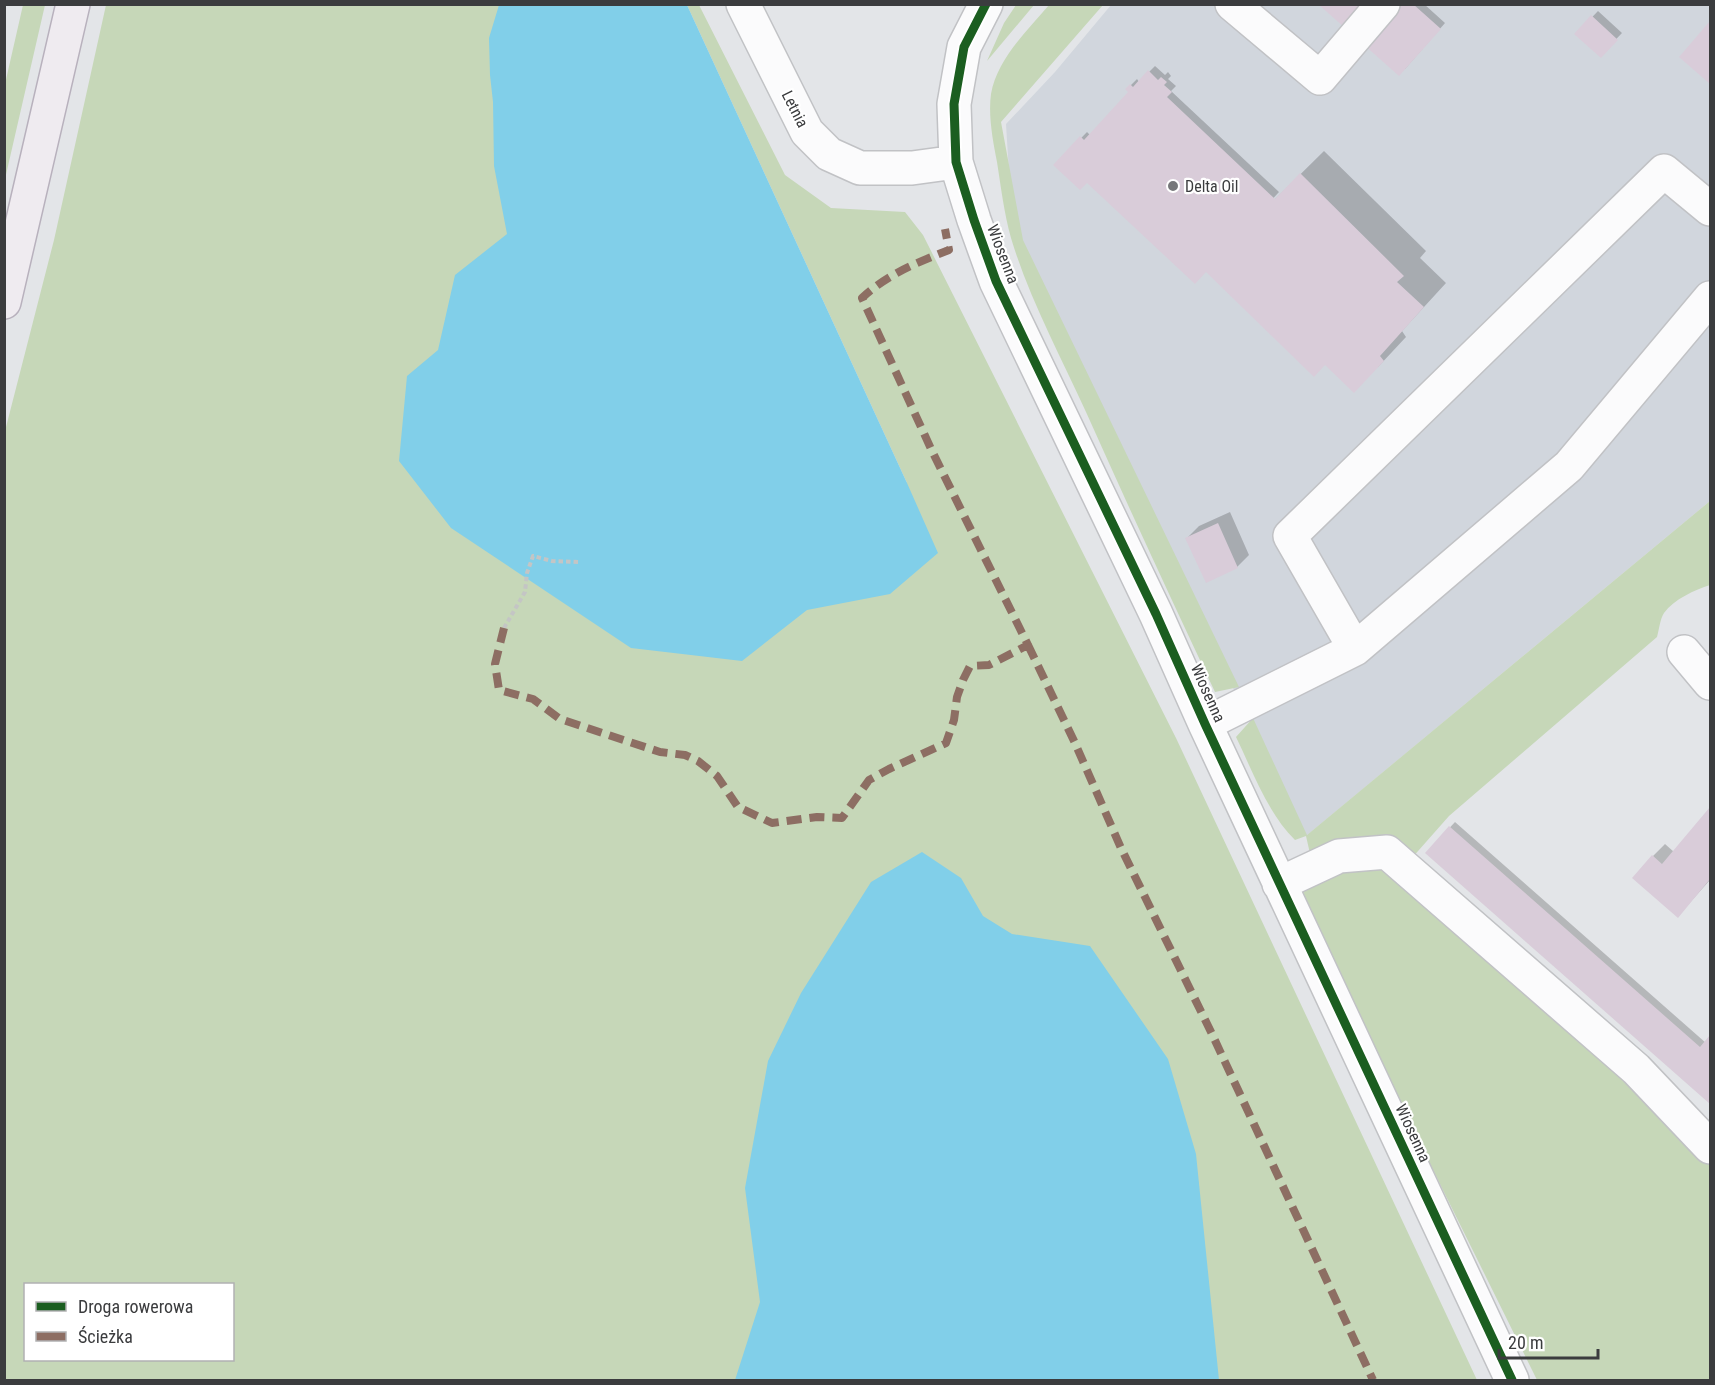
<svg xmlns="http://www.w3.org/2000/svg" width="1715" height="1385" viewBox="0 0 1715 1385" font-family="'Roboto Condensed',sans-serif">
	<style>
		.built { fill: #d1d6dd }
		.green { fill: #c6d7b8; fill-rule: evenodd }
		.water { fill: #81cfe9 }
		.shadow { fill: #0003 }
		.building { fill: #d9ccd9 }
		.lines { fill: none; stroke-linecap: round; stroke-linejoin: round }
		.minor-casing { stroke: #c1c2c5; stroke-width: 36 }
		.major-casing { stroke: #b8b1bd; stroke-width: 36 }
		.path { stroke: #c4c5c5; stroke-width: 4; stroke-dasharray: 4.5 3; stroke-linecap: butt }
		.minor { stroke: #fbfbfc; stroke-width: 33 }
		.major { stroke: #efebf0; stroke-width: 33 }
		.quiet { stroke: #8d6e63; stroke-width: 8; stroke-dasharray: 15 8; stroke-linecap: butt }
		.cycleway-casing { stroke: #fff; stroke-width: 13 }
		.cycleway { stroke: #1b5e20; stroke-width: 9 }
		.poi-dot { fill: #76777a; stroke: #fff; stroke-width: 2 }
		.labels { text-anchor: middle; dominant-baseline: central; stroke-width: 4.5; stroke-linejoin: round; paint-order: stroke }
		.street-label { font-size: 16px; fill: #3b3c3e; stroke: #fff }
		.poi-label { font-size: 16px; fill: #3b3c3e; stroke: #fff; text-anchor: start }
	</style>
	<rect width="100%" height="100%" fill="#e3e5e8"/>
	<path class="built" d="M1111 5H1710V501L1306 836 1027 270 1012 222 1006 124 1055 72Z"/>
	<path class="green" d="M23 5H45L5 179V84Z
		M106 5H541L907 483 687 5H699L785 175 831 208 905 212 923 235 1176 738 1477 1380H5V431L54 240ZM26 1284H232V1360H26Z
		M1016 5H1034L987 61 1004 23Z
		M1049 5H1103L1001 122 1023 240 1239 687 1215 692C1171 599 1128 506 1086 412 1060 355 1029 298 1011 238 1004 213 1001 187 997 162 993 141 988 116 991 94 997 59 1027 31 1049 5Z
		M1710 501V585C1695 590 1674 599 1664 613 1660 619 1659 630 1657 637L1449 816 1411 859 1710 1142V1380H1537L1289 879 1311 858 1306 836 1295 840C1267 812 1253 772 1236 737L1253 718 1307 835Z"/>
	<path class="water" d="M499 5H687L907 483 938 553 890 594 807 610 742 661 631 648 451 528 399 461 407 376 438 350 455 275 507 234 494 166 493 102 490 75 489 38Z
		M922 852 961 878 983 916 1012 934 1090 946 1168 1059 1196 1154 1219 1380H735L760 1302 745 1188 768 1061 801 993 871 882Z"/>
	<path class="shadow" d="M1320 4H1424L1445 23 1405 69Z
		M1598 11 1622 33 1600 56 1576 34Z
		M1710 23V82L1681 57Z
		M1155 66 1165 75 1168 72 1171 76 1168 79 1176 86 1171 91 1279 192 1243 231 1324 151 1426 251 1420 258 1446 283 1402 331 1406 337 1378 367 1326 363 1206 270 1087 181 1055 165 1087 132 1090 135 1131 92 1127 89 1137 79 1139 82Z
		M1230 512 1249 555 1237 567 1207 581 1187 538 1199 526Z
		M1710 810V880L1678 916 1653 856 1665 844 1674 852Z
		M1455 822 1706 1043 1710 1037V1102L1427 852Z"/>
	<path class="building" d="M1318 4H1413L1441 29 1399 76Z
		M1591 15 1618 40 1601 58 1574 34Z
		M1710 21V84L1679 57Z
		M1148 70 1158 80 1161 77 1167 82 1164 85 1172 92 1167 97 1275 199 1300 173 1404 276 1397 282 1424 307 1380 356 1384 361 1354 393 1325 365 1314 377 1206 272 1195 284 1087 183 1080 190 1053 165 1080 136 1084 140 1128 92 1125 89 1130 84 1133 87Z
		M1218 523 1238 568 1206 583 1185 538Z
		M1710 807V879L1678 918 1632 878 1652 855 1662 864Z
		M1449 826 1700 1047 1710 1035V1104L1425 853Z"/>
	<g class="lines">
		<g class="minor-casing">
			<path id="minor" d="M743 4 807 132 829 154 860 168H912L956 162
				M986 4 964 47 954 104 956 162 974 220 996 281 1156 614 1205 724 1512 1380
				M1232 4 1320 78 1383 4
				M1355 649 1290 536 1664 171 1710 209
				M1684 652 1710 683
				M1205 724 1355 649 1569 466 1710 298
				M1279 884 1339 856 1387 852 1636 1069 1710 1147"/>
		</g>
		<g class="major-casing">
			<path id="major" d="M4 302 73 4"/>
		</g>
		<path class="path" d="M504 628 525 592 527 573 533 556 552 561 578 562"/>
		<use href="#minor" class="minor"/>
		<use href="#major" class="major"/>
		<path class="quiet" d="M504 628 495 664 499 690 533 699 560 719 660 752 685 755 698 761 717 776 738 807 772 823 817 817 842 818 869 780 889 769 946 743 954 720 957 697 963 680 970 666 989 665 1028 645 932 451 862 298C888 274 916 263 949 250L945 229
			M1028 645 1075 743 1121 848 1212 1034 1373 1380"/>
		<g class="cycleway-casing">
			<path id="cycleway" d="M986 4 964 47 954 104 956 162 974 220 996 281 1156 614 1205 724 1512 1380"/>
		</g>
		<use href="#cycleway" class="cycleway"/>
	</g>
	<circle class="poi-dot" cx="1173" cy="186" r="6"/>
	<g class="labels">
		<g class="street-label">
			<text transform="translate(795 109) rotate(63)">Letnia</text>
			<text transform="translate(1003 254) rotate(69)">Wiosenna</text>
			<text transform="translate(1208 693) rotate(66)">Wiosenna</text>
			<text transform="translate(1413 1133) rotate(65)">Wiosenna</text>
		</g>
		<g class="poi-label">
			<text x="1185" y="186">Delta Oil</text>
		</g>
	</g>
	<rect width="1715" height="1385" fill="none" stroke="#3b3c3e" stroke-width="12"/>
	<rect x="24" y="1283" width="210" height="78" fill="#ffffff" stroke="#b1b1b2" stroke-width="1.5"/>
	<rect x="36" y="1302" width="30" height="9" fill="#1b5e20" stroke="#b1b1b2" stroke-width="1.5"/>
	<text x="78" y="1313" font-size="18" fill="#3b3c3e">Droga rowerowa</text>
	<rect x="36" y="1332" width="30" height="9" fill="#8d6e63" stroke="#b1b1b2" stroke-width="1.5"/>
	<text x="78" y="1343" font-size="18" fill="#3b3c3e">Ścieżka</text>
	<path d="M1499 1349v9h99v-9" fill="none" stroke="#3b3c3e" stroke-width="3"/>
	<text x="1508" y="1349" font-size="18" fill="#3b3c3e" stroke="#ffffff" stroke-width="4.5" paint-order="stroke">20 m</text>
</svg>
